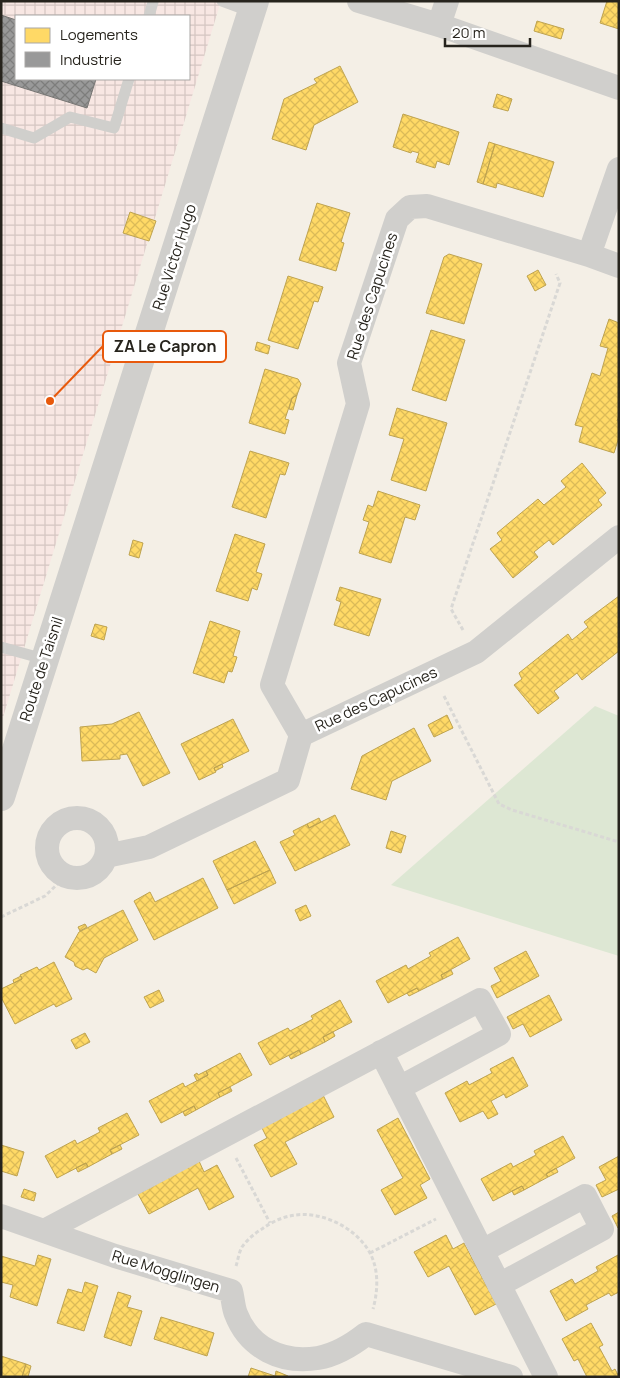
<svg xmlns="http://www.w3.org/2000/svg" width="620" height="1378" viewBox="0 0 620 1378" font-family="Manrope,sans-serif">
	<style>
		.industrial { fill: url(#industrial-grid); fill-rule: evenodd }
		.garden { fill: #dde7d3 }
		.homes { fill: url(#homes-cross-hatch); stroke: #bea350 }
		.industry { fill: url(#industry-cross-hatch); stroke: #777674 }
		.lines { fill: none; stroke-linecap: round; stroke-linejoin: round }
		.path { stroke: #d9d8d5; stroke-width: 3; stroke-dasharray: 4 2.5; stroke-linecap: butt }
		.service { stroke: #d0cfcc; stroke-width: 11 }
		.minor { stroke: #d0cfcc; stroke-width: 24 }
		.tertiary { stroke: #d0cfcc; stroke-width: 28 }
		.labels { text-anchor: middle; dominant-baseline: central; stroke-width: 5; stroke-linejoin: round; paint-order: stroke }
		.street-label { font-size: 15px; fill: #27241d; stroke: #fff }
		.leader { fill: none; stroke: #e8590c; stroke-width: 2 }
		.callout-dot { fill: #e8590c; stroke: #fff; stroke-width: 2 }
		.callout { fill: #fff; stroke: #e8590c; stroke-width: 2 }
		.callout-label { font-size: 16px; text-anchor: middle; font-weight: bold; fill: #27241d }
	</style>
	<defs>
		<pattern id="industrial-grid" width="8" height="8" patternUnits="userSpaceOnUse" patternTransform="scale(1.25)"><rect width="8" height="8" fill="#f8e7e3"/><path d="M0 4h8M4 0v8" fill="none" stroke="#d5c6c2"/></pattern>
		<pattern id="homes-cross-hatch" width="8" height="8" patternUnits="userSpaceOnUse" patternTransform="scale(1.25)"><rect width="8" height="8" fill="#ffd966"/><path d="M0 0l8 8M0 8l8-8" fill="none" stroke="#dbba58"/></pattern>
		<pattern id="industry-cross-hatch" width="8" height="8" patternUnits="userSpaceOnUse" patternTransform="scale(1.25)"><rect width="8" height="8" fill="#999"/><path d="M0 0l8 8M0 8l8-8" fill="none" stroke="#7d7d7c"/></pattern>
	</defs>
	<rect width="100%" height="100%" fill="#f4efe6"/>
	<path class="industrial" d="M1 1H221L1 724ZM16 16H189V79H16Z"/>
	<path class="garden" d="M595 706 619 716V956L391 885Z"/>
	<path class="homes" d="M607 1H619V29L600 23Z
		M537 21 564 29 561 39 534 31Z
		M340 66 358 102 314 125 306 150 272 139 284 99 317 83 314 79Z
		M497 94 512 99 508 111 493 107Z
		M403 114 459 132 449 165 437 161 435 168 416 162 419 153 412 151 411 153 393 147Z
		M489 142 495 144 483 184 477 182Z
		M495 144 554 162 543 197 497 183 496 188 483 184Z
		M317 203 350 213 341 242 344 243 336 271 299 260Z
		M130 212 156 221 149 241 123 233Z
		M449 254 482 264 464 324 426 313 444 257Z
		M538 270 546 285 535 291 527 276Z
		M288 276 323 287 318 302 314 301 298 349 268 340Z
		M609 319 619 323V415L617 421H619V437L614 453 579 442 583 427 575 425 592 373 600 376 608 348 600 346Z
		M431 330 465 340 446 401 412 390Z
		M257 342 270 346 268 354 255 350Z
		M265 369 298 379 301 384 297 395 292 398 285 419 289 420 285 434 249 423Z
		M297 395 293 410 289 409 292 398Z
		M397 408 447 423 426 491 391 480 404 439 389 435Z
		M250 451 289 463 285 475 280 474 266 518 232 507Z
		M582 463 606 493 598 500 602 505 553 545 549 540 534 552 538 557 513 578 490 549 502 540 497 533 538 499 544 505 566 487 561 481Z
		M378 491 420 505 415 520 405 517 391 563 359 553 369 522 363 520 368 505 373 507Z
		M235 534 265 544 256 572 262 574 257 590 252 588 248 601 216 591Z
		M133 540 143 543 139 558 129 555Z
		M340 587 381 599 369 636 334 625 341 602 336 600Z
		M619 596V651L582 680 577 673 554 691 559 698 538 714 514 685 522 679 519 673 568 634 572 640 588 627 584 622Z
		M210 621 240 631 233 656 237 657 232 672 228 671 224 683 193 673Z
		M95 624 107 627 104 640 91 636Z
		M139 712 170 773 143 786 127 754 120 755V759L82 761 80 727 112 724Z
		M447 715 453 728 434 737 428 725Z
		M233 719 249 751 214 768 216 772 199 780 181 744Z
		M414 728 431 761 392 781 386 800 351 789 362 756Z
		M222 764 223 767 215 771 214 768Z
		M335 815 350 845 295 871 280 842 295 835 293 831 307 824 309 828Z
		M319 818 321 822 309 828 307 824Z
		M391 831 406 836 401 853 386 848Z
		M255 841 270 870 227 890 213 861Z
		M270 870 276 883 234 904 227 890Z
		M203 878 218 908 154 940 134 901 150 892 155 902Z
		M306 905 311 916 300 921 295 910Z
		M123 910 138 940 104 958 96 973 87 968 83 970 75 966 74 962 65 957 79 932Z
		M85 924 87 927 80 931 78 927Z
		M458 937 470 959 441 975 443 979 419 991 417 988 388 1003 376 981 406 965 408 969 431 956 429 953Z
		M526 951 539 976 497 998 491 986 501 981 494 968Z
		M54 962 72 999 56 1007 54 1004 15 1024 1 997V989L22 979 20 975 37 967 39 970Z
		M451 970 453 974 443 979 441 975Z
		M21 976 22 979 14 983 13 980Z
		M417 988 419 991 409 996 407 993Z
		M159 990 164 1001 150 1008 144 997Z
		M549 995 562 1020 530 1037 523 1024 513 1029 507 1017Z
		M340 1000 352 1022 323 1037 325 1042 301 1054 299 1050 270 1065 258 1043 288 1028 290 1031 313 1019 311 1016Z
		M333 1032 335 1036 325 1042 323 1037Z
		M85 1033 90 1042 76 1049 71 1040Z
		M299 1050 301 1054 291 1059 289 1056Z
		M240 1053 252 1075 218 1093 220 1097 196 1110 194 1106 161 1123 149 1101 183 1083 185 1087 208 1075 206 1071Z
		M513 1057 528 1086 506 1098 504 1094 491 1101 498 1114 488 1119 483 1111 460 1122 445 1093 467 1081 469 1085 492 1073 490 1069Z
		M206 1071 208 1075 197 1081 194 1075 197 1073 198 1075Z
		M230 1087 232 1091 220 1097 218 1093Z
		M323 1095 334 1117 285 1142 297 1164 271 1177 254 1145 267 1138 262 1128Z
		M194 1106 196 1110 185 1116 183 1112Z
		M127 1113 139 1135 110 1150 112 1154 88 1167 86 1163 57 1178 45 1156 75 1140 77 1144 100 1132 98 1128Z
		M398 1118 430 1179 420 1185 427 1198 395 1215 381 1190 403 1178 377 1130Z
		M563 1136 575 1158 546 1174 548 1177 524 1190 522 1186 493 1201 481 1179 511 1163 513 1167 536 1155 534 1151Z
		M1 1145 24 1152 17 1176 1 1171Z
		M120 1145 122 1149 112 1154 110 1150Z
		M619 1156V1189L602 1197 596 1185 606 1180 599 1167Z
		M199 1161 204 1172 217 1165 234 1197 209 1210 198 1188 149 1214 138 1194Z
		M86 1163 88 1167 78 1172 76 1168Z
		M556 1168 558 1172 548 1177 546 1174Z
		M522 1186 524 1190 514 1195 512 1191Z
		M24 1189 36 1193 34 1201 21 1197Z
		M619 1212V1227L618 1228 612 1216Z
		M446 1235 453 1249 464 1243 496 1304 475 1315 449 1266 428 1277 414 1252Z
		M38 1255 51 1259 37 1306 10 1297 13 1285 1 1282V1256L35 1266Z
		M618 1255 619 1292 611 1296 609 1293 586 1305 588 1309 566 1321 550 1291 572 1279 575 1284 598 1271 596 1267Z
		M85 1282 98 1286 84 1331 57 1323 68 1289 82 1293Z
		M118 1292 131 1296 127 1307 142 1311 131 1346 104 1337Z
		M161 1317 214 1333 207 1356 154 1339Z
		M591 1323 603 1345 599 1347 612 1371 615 1369 619 1377H587L578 1359 574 1361 562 1339Z
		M1 1356 26 1364 22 1377H1Z
		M26 1364 31 1366 28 1377H22Z
		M251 1368 275 1376 277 1377H248Z
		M276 1371 288 1376V1377L275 1376Z"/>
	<path class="industry" d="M1 15 16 20V79H96L87 108 1 81Z"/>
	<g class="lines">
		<path class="path" d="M463 630 451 609 560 283 556 274
			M444 696 499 804 512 810 619 842
			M1 917 45 896 66 876
			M236 1158 270 1223
			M370 1253 436 1219
			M236 1266C238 1260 239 1252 242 1247 247 1240 255 1233 262 1229 270 1223 280 1218 290 1216 319 1209 356 1227 370 1253 379 1270 378 1291 373 1309"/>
		<path class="service" d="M222 1 252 12
			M149 16 153 2
			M1 128 34 138 70 117 114 128 129 79
			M1 647 44 659"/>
		<path class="minor" d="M359 1 439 25 619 88
			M439 25 447 1
			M589 255 619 169
			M619 266 589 255 427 206 410 207 397 219 349 363 358 404 272 685 301 735 476 652 619 537
			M47 848a30 30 0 1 1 60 0a30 30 0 1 1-60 0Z
			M106 856 149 847 288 780 301 735
			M381 1052 546 1377
			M1 1216 115 1256 231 1291C233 1298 233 1307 236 1314 249 1348 282 1364 318 1358 335 1355 352 1345 366 1334L511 1377
			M44 1231 480 1000 499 1034 399 1088
			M482 1251 585 1196 602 1229 499 1285"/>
		<path class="tertiary" d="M1 797 255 1"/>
	</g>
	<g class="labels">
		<g class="street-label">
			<text transform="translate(174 257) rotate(-72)">Rue Victor Hugo</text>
			<text transform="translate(372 296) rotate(-72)">Rue des Capucines</text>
			<text transform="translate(41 669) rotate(-72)">Route de Taisnil</text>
			<text transform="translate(376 699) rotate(-25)">Rue des Capucines</text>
			<text transform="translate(166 1271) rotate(17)">Rue Mogglingen</text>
		</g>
	</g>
	<path class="leader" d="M50 401L103 346"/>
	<circle class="callout-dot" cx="50" cy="401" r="5"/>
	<rect class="callout" x="103" y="331" width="123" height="31" rx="5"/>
	<g class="callout-label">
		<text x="165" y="352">ZA Le Capron</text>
	</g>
	<rect width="620" height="1378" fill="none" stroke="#27241d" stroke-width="5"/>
	<rect x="15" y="15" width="175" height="65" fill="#ffffff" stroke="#a9a7a5"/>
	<rect x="25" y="28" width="25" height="15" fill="#ffd966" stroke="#a9a7a5"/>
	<text x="60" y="40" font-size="15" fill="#27241d">Logements</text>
	<rect x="25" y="52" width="25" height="15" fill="#999999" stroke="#a9a7a5"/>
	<text x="60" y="65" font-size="15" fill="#27241d">Industrie</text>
	<path d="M445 38v8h85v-8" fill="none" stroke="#27241d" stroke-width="2.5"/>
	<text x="452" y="38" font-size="15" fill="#27241d" stroke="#ffffff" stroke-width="4" paint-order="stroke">20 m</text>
</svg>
